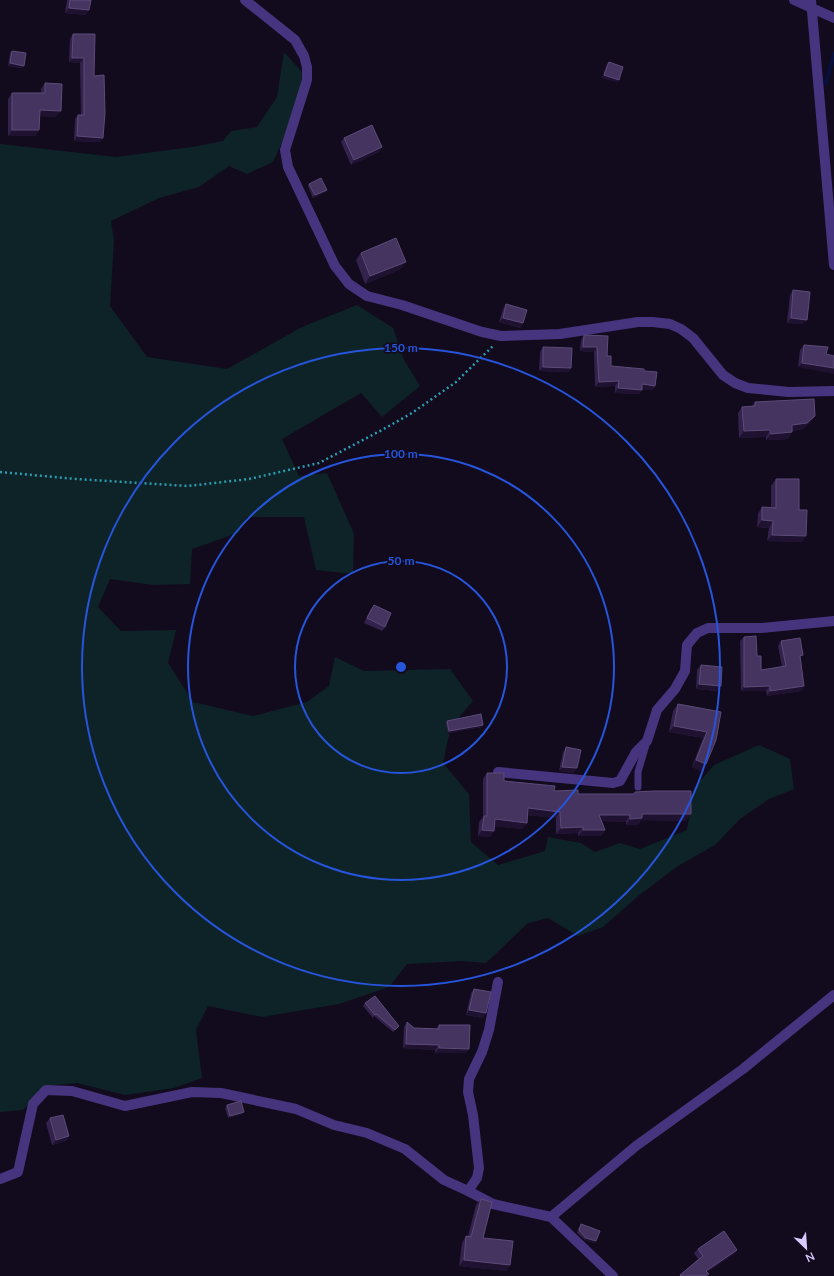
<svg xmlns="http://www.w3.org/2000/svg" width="834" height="1276" viewBox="0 0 834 1276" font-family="Lato,sans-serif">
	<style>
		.green { fill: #0e2327 }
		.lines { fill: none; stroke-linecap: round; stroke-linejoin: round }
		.stream { stroke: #070f3a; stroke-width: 4.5 }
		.path { stroke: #299cb1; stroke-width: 2.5; stroke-dasharray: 2 3; stroke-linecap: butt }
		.service { stroke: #47347e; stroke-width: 7 }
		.minor { stroke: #47347e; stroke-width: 10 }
		.wall { fill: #33224c }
		.shaded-wall { fill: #1f1231 }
		.building { fill: #453460; stroke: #5c4b79 }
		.ring { fill: none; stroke: #2654da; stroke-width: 2 }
		.centre { fill: #2654da; stroke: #120b1d; stroke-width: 2 }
		.ring-label { font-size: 12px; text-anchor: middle; font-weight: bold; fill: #2654da; stroke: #120b1d; stroke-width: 3.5; stroke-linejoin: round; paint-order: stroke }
	</style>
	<rect width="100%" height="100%" fill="#120b1d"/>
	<path class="green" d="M284 52 302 72 300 104 273 162 247 174 229 166 199 187 159 198 111 221 114 241 110 306 147 357 227 369 302 327 357 305 393 328 404 360 420 386 382 417 361 393 282 439 299 476 327 473 354 534 353 574 316 570 304 517H247L238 533 192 549 190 584 153 585 110 579 98 607 121 631 176 630 168 663 193 702 253 716 307 702 329 686 335 657 364 671 450 669 473 701 451 726 443 763 469 794 471 842 498 865 545 851 548 837 581 843 595 852 620 843 640 849 687 830 694 788 714 765 759 745 790 759 794 789 769 799 740 819 715 845 678 866 637 897 603 927 578 936 548 918 528 923 486 963 462 961 407 964 389 987 339 1004 262 1017 208 1006 196 1030 202 1078 174 1088 125 1095 77 1083 44 1086 23 1110 0 1112V144L116 157 192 147 223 141 231 131 257 127 277 97Z"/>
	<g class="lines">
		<path class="stream" d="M826 83 834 54"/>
		<path class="path" d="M0 472 76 479 188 486 249 479 319 463 382 430 412 413 456 382 493 346"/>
		<path class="service" d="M638 787V772L646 745"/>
		<path class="minor" d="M245 0 295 40 304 56 307 67V80L285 150 288 167 335 266 349 284 367 296 402 305 482 332 501 336 560 334 638 322H653L670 324 681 329 693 338 723 375 735 383 748 388 789 392 834 391
			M794 0 834 18
			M811 0 834 265
			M498 772 613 783 620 781 636 752 647 741 657 710 675 689 685 671 687 645 697 633 708 628H761L834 621
			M0 1179 18 1172 33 1104 46 1090 72 1091 125 1106 192 1092 221 1093 296 1109 334 1125 367 1133 405 1149 444 1180 468 1191 493 1204 551 1217 613 1276
			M468 1191 477 1178 479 1168 473 1115 468 1092 469 1079 482 1052 489 1030 498 982
			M551 1217 636 1146 743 1069 834 995"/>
	</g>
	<path class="wall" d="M67 0H91L86 15 65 13Z
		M73 34 94 76 103 138 100 142 74 141 75 119 78 115H81L80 63 69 62 70 39Z
		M12 51 24 66 22 68 8 66 10 53Z
		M609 62 617 82 602 78 607 64Z
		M45 83 56 117 40 116 39 130 35 136H8V99L12 93H41V89Z
		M344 138 379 152 351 165 341 142Z
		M309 184 327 190 325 192 313 198 308 186Z
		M361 253 401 269 365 284 356 260Z
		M793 290 803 324 787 323 790 295Z
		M506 304 523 323 520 328 499 322 503 309Z
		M584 335 607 356 611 366 644 371 655 386 652 390 642 389 639 394 615 393V386L595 387 594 352 580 351 581 340Z
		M804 345 826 354 798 367 800 350Z
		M543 347 571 368 568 372 539 371 540 352Z
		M755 402 810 422 803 429 792 431 788 439 766 440V437L739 438 738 413 742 407 752 406Z
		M776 479 799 510 802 542 767 541 769 528 757 527 758 514 762 507 771 508V486Z
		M374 605 385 627 382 631 364 623 370 610Z
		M744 637 757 656 761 670 782 667 778 646 781 641 800 659 804 686 801 691 767 696 766 691H741L740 641Z
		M701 665 721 686 717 691 696 689 697 670Z
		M678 704 721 712 706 764 702 771 692 767 703 738 669 732 673 711Z
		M447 721 482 727 448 733 446 723Z
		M566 747 574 773 559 771 563 752Z
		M487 773 504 781 554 791 578 794H634L635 792 686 821 641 820 638 825H626V822L602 821 605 830 601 836H578V833L556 834V818L527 815V823L522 829 495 826 494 831 490 837 478 836 479 822 483 817V779Z
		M474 989 483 1018 466 1015 471 993Z
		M365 1003 399 1026 393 1032 374 1016 373 1018 363 1006Z
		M407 1022 414 1028 436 1029 439 1025 466 1053H435V1050L403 1048 404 1027Z
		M227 1105 244 1112 242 1114 228 1118 225 1108Z
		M50 1118 69 1136 66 1141 52 1145 46 1123Z
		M481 1199 483 1238 510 1265 506 1271 459 1266 462 1243 466 1236H468L476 1205Z
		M581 1224 595 1243 585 1240 577 1233 579 1227Z
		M698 1249 737 1250 734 1254 707 1272V1276H679L698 1259 694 1253Z"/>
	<path class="shaded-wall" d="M69 8 89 10 86 15 65 13Z
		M72 58H84L80 63 69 62Z
		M10 63 24 66 22 68 8 66Z
		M604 75 619 80 617 82 602 78Z
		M40 110 61 111 56 117 35 116Z
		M12 130H39L35 136H8Z
		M77 136 103 138 100 142 74 141Z
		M382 147 379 152 351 165 354 160Z
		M327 190 325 192 313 198 315 195Z
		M406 262 401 269 365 284 370 276Z
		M503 318 523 323 520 328 499 322Z
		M791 318 807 320 803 324 787 323Z
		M583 347H597L594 352 580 351Z
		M802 363 834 368V374L798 367Z
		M543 367 571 368 568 372 539 371Z
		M619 381 615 386 595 387 599 382Z
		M642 384 655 386 652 390 639 389Z
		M618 388 642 390 639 394 615 393Z
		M815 416 810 422 803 429 788 431 792 425Z
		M770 430 766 437 739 438 744 431Z
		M792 432 788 439 766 440 771 434Z
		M762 520 773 521 769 528 757 527Z
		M772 535 806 536 802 542 767 541Z
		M699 684 721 686 717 691 696 689Z
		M770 686 766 691H741L744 687Z
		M804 686 801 691 767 696 770 691Z
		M483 725 482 727 448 733 449 731Z
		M674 726 707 732 703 738 669 732Z
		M696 760 706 764 702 771 692 767Z
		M562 767 577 768 574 773 559 771Z
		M528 808 560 812 556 818 524 815Z
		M642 814H691L686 821 641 820 638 825H626L630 819Z
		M599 815H630L626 822 595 821Z
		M495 819 527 823 522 829 491 826Z
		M583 827 578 833 556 834 561 828Z
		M482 830 494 831 490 837 478 836Z
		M583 830H605L601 836H578Z
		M469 1010 486 1013 483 1018 466 1015Z
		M406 1044 439 1045 435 1050 403 1048Z
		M439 1048 469 1049 466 1053H435Z
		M244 1112 242 1114 228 1118 230 1116Z
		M69 1136 66 1141 52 1145 56 1140Z
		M586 1238 596 1241 595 1243 585 1240Z
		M737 1250 734 1254 702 1276 706 1271Z
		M464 1260 510 1265 506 1271 459 1266Z"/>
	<path class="building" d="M70 0H91L89 10 69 8Z
		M73 34H95L94 76 104 75 105 113 103 138 77 136 78 115H84V58H72Z
		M12 51 26 53 24 66 10 63Z
		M609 62 623 67 619 80 604 75Z
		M45 83 62 84 61 111 40 110 39 130H12V93H45Z
		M372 125 382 147 354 160 344 138Z
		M321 178 327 190 315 195 309 184Z
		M396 238 406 262 370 276 361 253Z
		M793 290 810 292 807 320 791 318Z
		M506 304 527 310 523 323 503 318Z
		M584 335 608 336 607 356H611V366L644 369V371L657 372 655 386 642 384V390L618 388 619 381 599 382 597 347H583Z
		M804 345 828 347 826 354 834 356V368L802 363Z
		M543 347 572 348 571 368 543 367Z
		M814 399 815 416 807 423 792 425V432L771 434 770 430 744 431 742 407 755 406V402Z
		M776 479H799V510H807L806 536 772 535 773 521 762 520V507L776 508Z
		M374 605 391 613 385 627 367 618Z
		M756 636 757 656H761V670L786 666 781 641 800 638 803 655 800 656 804 686 770 691V686L744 687V637Z
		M701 665 722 667 721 686 699 684Z
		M678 704 721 712 716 740 706 764 696 760 707 732 674 726Z
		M481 714 483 725 449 731 447 721Z
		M566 747 581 750 577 768 562 767Z
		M487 773H504V781L555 786 554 791 578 790V794H634L635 792 654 791H691V814H642V818L630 819V815H599L605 830H583V827L561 828 560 812 528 808 527 823 495 819 494 831 482 830 484 816H487Z
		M474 989 491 992 486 1013 469 1010Z
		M375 996 399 1026 395 1030 376 1014 375 1015 365 1003Z
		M407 1022 414 1028 439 1029V1025H470L469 1049 439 1048V1045L406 1044Z
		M241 1101 244 1112 230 1116 227 1105Z
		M63 1115 69 1136 56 1140 50 1118Z
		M481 1199 492 1202 483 1238 513 1241 510 1265 464 1260 466 1236 471 1237Z
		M581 1224 600 1231 596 1241 586 1238 579 1230Z
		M724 1231 737 1250 706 1271 709 1274 706 1276H681L680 1275 703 1256 698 1249Z"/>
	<g class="ring">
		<circle cx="401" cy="667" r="106"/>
		<circle cx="401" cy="667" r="213"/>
		<circle cx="401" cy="667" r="319"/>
	</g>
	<circle cx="401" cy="667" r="6" class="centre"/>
	<g class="ring-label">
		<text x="401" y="352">150 m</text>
		<text x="401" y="458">100 m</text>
		<text x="401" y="565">50 m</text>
	</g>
	<g transform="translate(806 1248) rotate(155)" stroke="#120b1d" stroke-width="3" paint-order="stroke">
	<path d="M0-3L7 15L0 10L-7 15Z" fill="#d9c7ff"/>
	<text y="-6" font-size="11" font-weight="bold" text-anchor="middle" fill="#d9c7ff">N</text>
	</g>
</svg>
